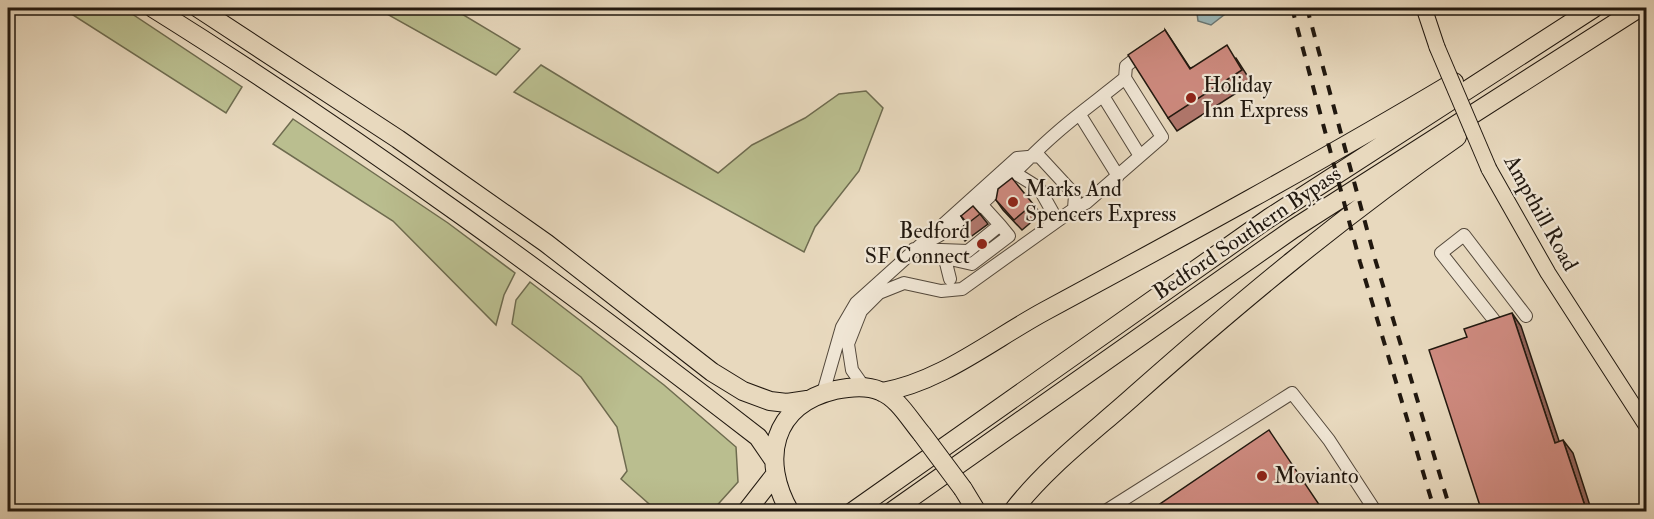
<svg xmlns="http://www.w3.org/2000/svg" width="1654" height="519" viewBox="0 0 1654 519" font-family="'IM FELL Double Pica',serif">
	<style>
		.green { fill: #babe8f; stroke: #6e6b4f; stroke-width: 1.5 }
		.water { fill: #9bb8ba; stroke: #6a7876; stroke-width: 1.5 }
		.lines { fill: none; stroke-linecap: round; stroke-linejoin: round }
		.minor-casing { stroke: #53483b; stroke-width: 14 }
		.major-casing { stroke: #21180f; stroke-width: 17 }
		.highway-casing { stroke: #21180f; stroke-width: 20 }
		.minor { stroke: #f0e6d5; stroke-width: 12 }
		.major { stroke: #e8d9be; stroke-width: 15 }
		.highway { stroke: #e8d9be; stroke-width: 18 }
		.rail { stroke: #21180f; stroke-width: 4; stroke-dasharray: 10 10; stroke-linecap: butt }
		.major-bridge-casing { stroke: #21180f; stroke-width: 17; stroke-linecap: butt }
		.highway-bridge-casing { stroke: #21180f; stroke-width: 20; stroke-linecap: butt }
		.major-bridge { stroke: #e8d9be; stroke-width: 15 }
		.highway-bridge { stroke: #e8d9be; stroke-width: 18 }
		.wall { fill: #b1776d; stroke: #21180f; stroke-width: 1.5 }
		.shaded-wall { fill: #906159; stroke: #21180f; stroke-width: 1.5 }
		.building { fill: #ce8a7f; stroke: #21180f; stroke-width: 1.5 }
		.poi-dot { fill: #8f2418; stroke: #f0e6d5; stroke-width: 2 }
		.labels { text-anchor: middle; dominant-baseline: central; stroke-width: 4.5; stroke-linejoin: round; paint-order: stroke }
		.poi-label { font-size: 22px; fill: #21180f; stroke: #f0e6d5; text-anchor: start }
		.street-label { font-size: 22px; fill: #21180f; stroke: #f0e6d5 }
	</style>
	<rect width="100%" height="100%" fill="#e8d9be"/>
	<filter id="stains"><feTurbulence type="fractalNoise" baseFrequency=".00333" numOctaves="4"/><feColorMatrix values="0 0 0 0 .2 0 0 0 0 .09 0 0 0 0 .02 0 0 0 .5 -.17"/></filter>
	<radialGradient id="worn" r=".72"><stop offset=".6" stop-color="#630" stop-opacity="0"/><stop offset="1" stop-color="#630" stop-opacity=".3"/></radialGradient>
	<path class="green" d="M62 8H123L242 87 226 113Z
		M380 8H452L520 49 496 75 385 13Z
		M541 65 718 173 752 145 805 118 839 94 866 91 883 108 859 171 815 227 804 252 514 92Z
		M293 119 448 223 515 273 504 295 496 325 393 221 273 144Z
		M530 282 664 385 736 447 738 482 712 511H657L621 479 627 471 617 427 581 377 512 324 516 300Z"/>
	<path class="water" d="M1204 8H1233L1211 25 1198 21 1197 13Z"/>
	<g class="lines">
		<g class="minor-casing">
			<path id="minor" d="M1125 78 1126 66 1144 52
				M1103 96 1140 156
				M1080 115 1118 176
				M1015 173 1039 188 1057 220
				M927 242C976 218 1013 171 1053 136 1076 115 1102 97 1125 78L1162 137 1086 203 1074 209
				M914 249 968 251 1000 225 980 203
				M928 254 972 264 1009 236 1000 225
				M945 259 950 279
				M1494 320 1441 253 1464 235 1526 316
				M823 393 842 327 856 303 1017 158 1039 156 1075 195 1074 209 962 289 941 291 904 283 879 293 861 311 848 344 852 370 864 387
				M1104 512 1292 393 1329 440 1376 512"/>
		</g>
		<g class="major-casing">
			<path id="major" d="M1424 8 1437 47
				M1489 169 1548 273 1646 425"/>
		</g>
		<g class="highway-casing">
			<path id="highway" d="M153 8C363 139 563 286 758 437L773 459
				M198 8 398 139 546 243 712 372 743 391 770 401 787 403 807 400
				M882 392C941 382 993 339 1045 311 1182 237 1320 162 1454 82
				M963 489 977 512
				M746 512 774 476
				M790 512C760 460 772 405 835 390 850 387 866 385 880 391 898 398 910 420 922 434
				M852 512 1269 218 1594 8
				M891 512 1293 229 1639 8
				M1012 512C1047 466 1095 431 1137 393 1240 302 1344 215 1457 137"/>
		</g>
		<use href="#minor" class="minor"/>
		<use href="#major" class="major"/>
		<use href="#highway" class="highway"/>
		<path class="rail" d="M1292 8 1360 262 1435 512
			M1307 8 1375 259 1451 512"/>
		<g class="major-bridge-casing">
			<path id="major-bridge" d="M1437 47 1489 169"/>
		</g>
		<g class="highway-bridge-casing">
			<path id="highway-bridge" d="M922 434 963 489"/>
		</g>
		<use href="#major-bridge" class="major-bridge"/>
		<use href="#highway-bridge" class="highway-bridge"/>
	</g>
	<path class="wall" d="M1165 30 1190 68 1236 58 1252 83 1177 131 1168 118Z
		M996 200 1033 204 1041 214 1022 230 1003 210Z
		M980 214 988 224 965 241 958 231 966 224 961 216Z"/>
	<path class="shaded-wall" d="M1512 313 1521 326 1564 456 1555 443Z
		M1563 440 1573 453 1592 512H1587Z"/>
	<path class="building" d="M1165 30 1190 69 1227 45 1242 70 1168 118 1128 55Z
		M1012 178 1033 204 1014 220 996 200 998 189Z
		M973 206 980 214 958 231 967 223 961 216Z
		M1512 313 1555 443 1563 440 1587 512H1482L1429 350 1467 337 1464 329Z
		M1269 430 1324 512H1148Z"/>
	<g class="poi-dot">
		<circle cx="1191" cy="98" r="6"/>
		<circle cx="1013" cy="202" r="6"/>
		<circle cx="982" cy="244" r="6"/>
		<circle cx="1262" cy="476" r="6"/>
	</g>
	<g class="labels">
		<g class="poi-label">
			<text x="1203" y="85">Holiday<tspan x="1203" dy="25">Inn Express</tspan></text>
			<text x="1025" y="189">Marks And<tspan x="1025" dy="25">Spencers Express</tspan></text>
			<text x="970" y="231" text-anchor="end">Bedford<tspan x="970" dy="25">SF Connect</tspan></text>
			<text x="1274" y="476">Movianto</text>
		</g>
		<g class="street-label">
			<text transform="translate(1541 213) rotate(61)">Ampthill Road</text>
			<text transform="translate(1247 233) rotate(-34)">Bedford Southern Bypass</text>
		</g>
	</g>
	<rect width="1654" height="519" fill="none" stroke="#e8d9be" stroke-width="30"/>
	<rect x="9" y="9" width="1636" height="501" fill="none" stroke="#21180f" stroke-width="3"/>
	<rect x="15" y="15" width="1624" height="489" fill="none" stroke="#21180f" stroke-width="1.5"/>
	<rect width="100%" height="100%" filter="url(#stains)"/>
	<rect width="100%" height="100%" fill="url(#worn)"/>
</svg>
